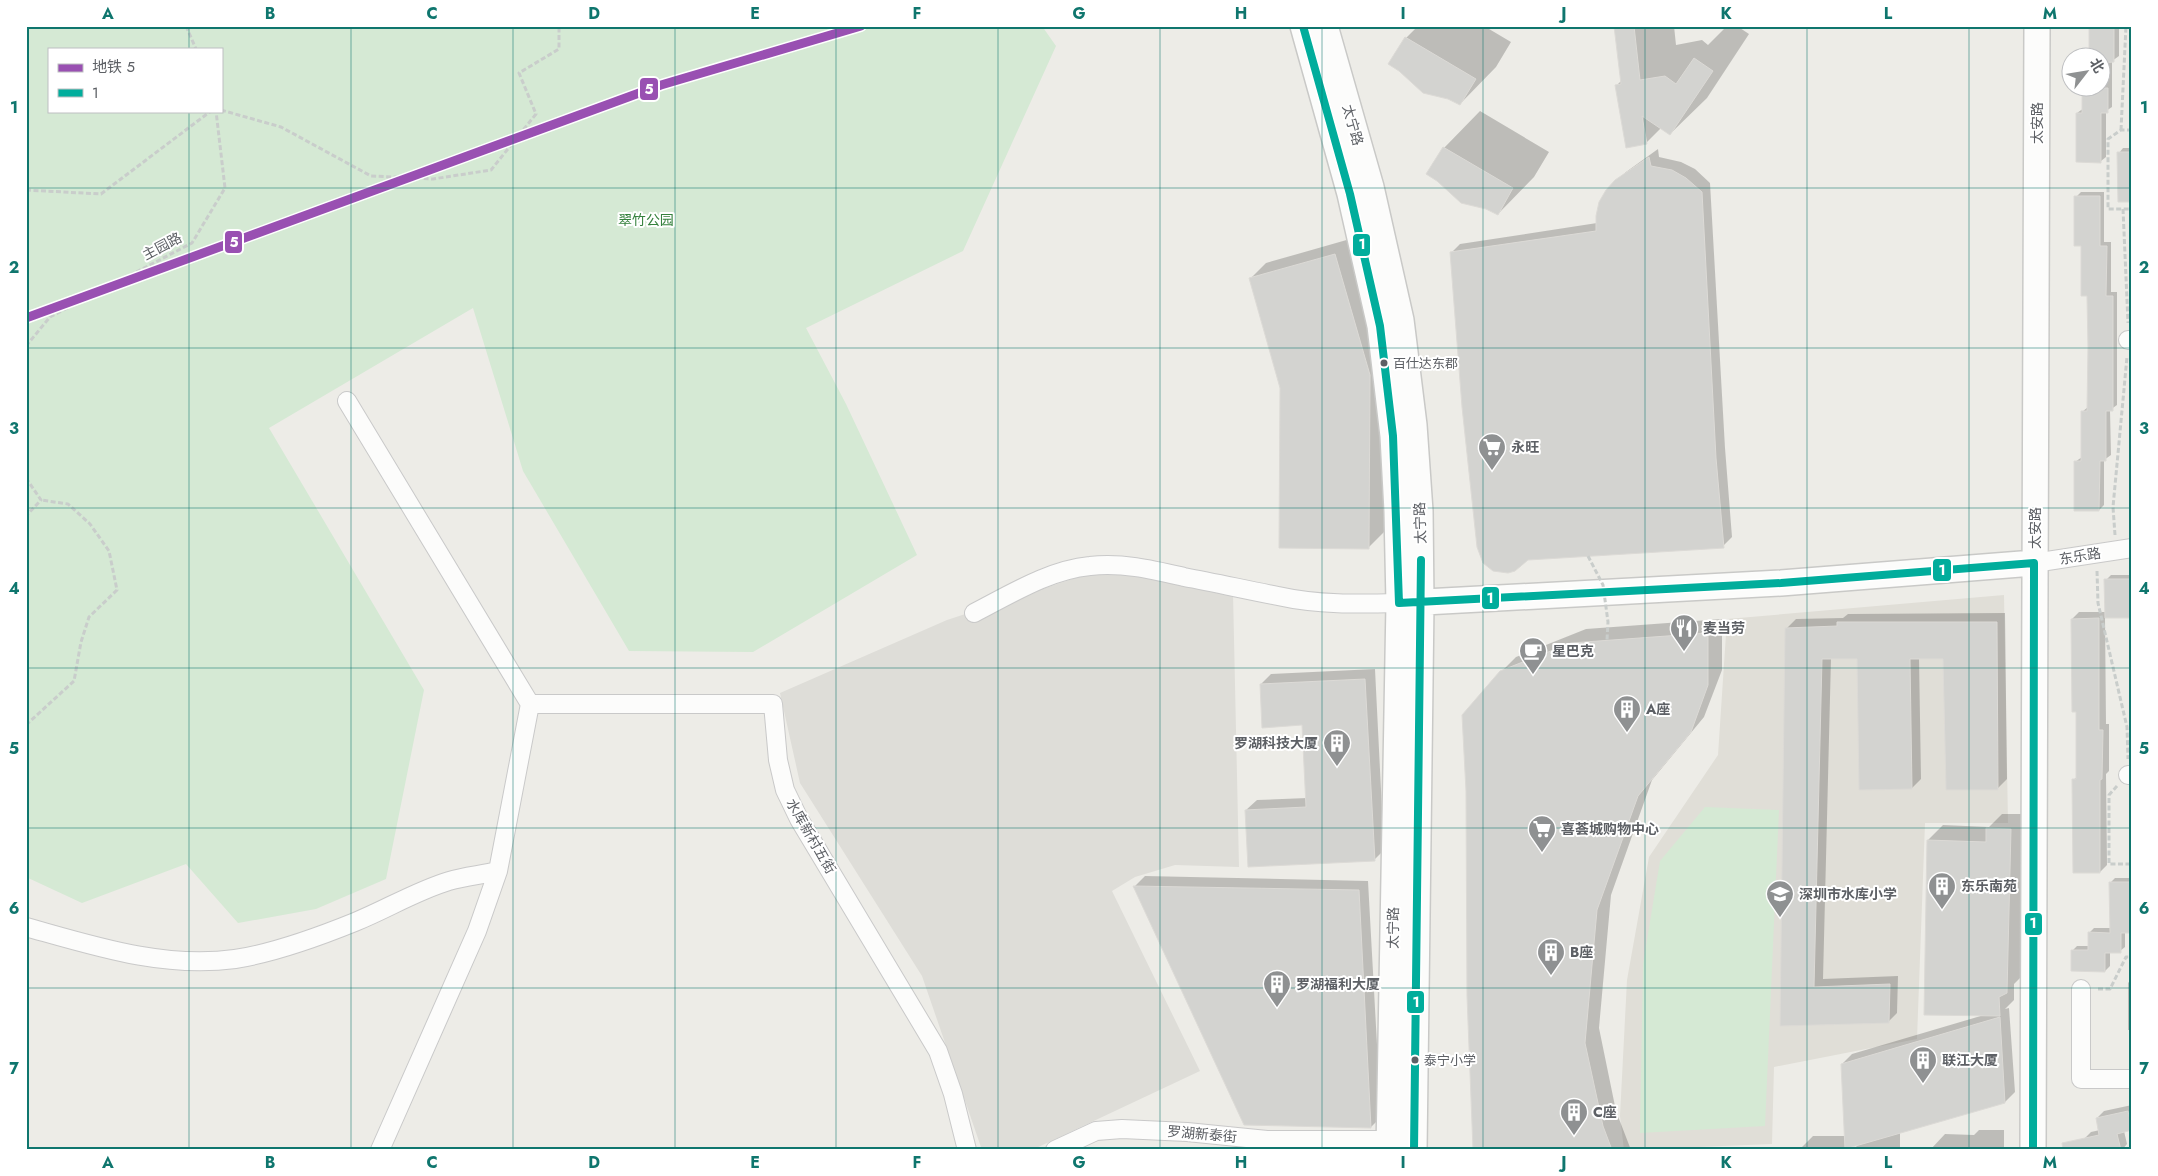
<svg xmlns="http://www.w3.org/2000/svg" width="2158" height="1176" viewBox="0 0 2158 1176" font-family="Jost,'Noto Sans SC',sans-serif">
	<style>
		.industrial { fill: #deddd8 }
		.education { fill: #e0ded7 }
		.green { fill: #d5e9d4; fill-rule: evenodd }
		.shadow { fill: #0003 }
		.building { fill: #d3d3d0; stroke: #dcdad6 }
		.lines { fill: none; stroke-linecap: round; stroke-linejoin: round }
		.street-casing { stroke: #c9c9c9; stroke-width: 20 }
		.secondary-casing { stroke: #c9c9c7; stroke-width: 28 }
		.path { stroke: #c9cdcb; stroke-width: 3; stroke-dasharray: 5 2.5; stroke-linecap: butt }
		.street { stroke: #fcfcfb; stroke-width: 18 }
		.secondary { stroke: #fcfcfb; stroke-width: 25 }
		.path-bridge { stroke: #c9cdcb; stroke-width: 3; stroke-dasharray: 5 2.5; stroke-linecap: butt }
		.bus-1-casing { stroke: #fff; stroke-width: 11 }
		.bus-1 { stroke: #01ad9c; stroke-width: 8 }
		.metro-1-casing { stroke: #fff; stroke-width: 12 }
		.metro-1 { stroke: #9950b2; stroke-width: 9 }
		.grid { fill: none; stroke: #0f766e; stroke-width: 1; stroke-opacity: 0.55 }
		.bus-dot { fill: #5d6065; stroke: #fff; stroke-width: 2 }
		.labels { text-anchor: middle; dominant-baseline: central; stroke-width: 4; stroke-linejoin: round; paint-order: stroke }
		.bus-label { font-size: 13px; fill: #5d6065; stroke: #fff; text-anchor: start }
		.street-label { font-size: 14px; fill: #5d6065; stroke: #fff }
		.park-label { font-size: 14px; fill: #36823e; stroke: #fff }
		.poi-label { font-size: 14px; font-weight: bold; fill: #5d6065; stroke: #fff; text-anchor: start }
		.line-badge { stroke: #fff; stroke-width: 2 }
		.badge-label { font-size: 14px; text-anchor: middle; font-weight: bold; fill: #fff }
		.neatline { fill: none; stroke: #0f766e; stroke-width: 2 }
		.grid-label { font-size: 16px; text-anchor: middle; font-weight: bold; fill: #0f766e }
	</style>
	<rect width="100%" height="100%" fill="#edece7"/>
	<path class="industrial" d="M1097 571 1171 579 1233 593 1239 867 1175 865 1135 877 1112 891 1200 1071 1032 1150H982L922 976 800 783 780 693 947 620Z"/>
	<path class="education" d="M2004 595 2008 823H1925L1917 1039 1774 1067 1772 1144 1624 1150 1620 1116 1627 980 1649 857 1718 755 1727 619Z"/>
	<path class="green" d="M26 26H1042L1056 46 963 251 806 328 846 404 917 555 753 652 629 651 523 471 473 308 269 428 424 690 386 879 316 909 238 923 186 864 82 903 26 877ZM49 49H221V111H49Z
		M1705 807 1779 810 1765 1126 1640 1133 1643 964 1660 861Z"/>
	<path class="shadow" d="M1418 26H1484L1511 42 1496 67 1460 104 1406 38Z
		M1615 26H1674L1676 45 1702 40 1708 45 1727 26H1737L1749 34 1707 98 1670 134 1661 128 1646 143 1617 85 1622 80Z
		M2090 26H2119V56L2112 61V107L2106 111V157L2101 161 2077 113 2084 108V88H2100V58Z
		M1480 111 1549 152 1534 177 1498 214 1438 180 1444 148Z
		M2123 148H2132V201L2119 153Z
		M1658 149 1659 157 1681 162 1695 169 1710 183 1725 448 1732 537 1723 546 1528 559 1521 566 1508 572 1451 253 1460 244 1597 223 1616 181 1626 172Z
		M2081 192H2104V242H2111V292H2117V405L2110 410 2111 455 2104 460V505L2099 510 2075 462 2082 457V412L2088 407 2089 295 2076 197Z
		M1350 239 1385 359 1384 532 1368 548 1281 388 1250 279 1266 263Z
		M2111 575H2132V617H2105L2106 724H2109V771L2106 774 2107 865 2100 872 2073 780 2077 777V711L2072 619 2079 612H2106V580Z
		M2005 613 2007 779 1998 788 1945 657H1919L1921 779 1912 788 1858 658H1831L1823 979 1898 976 1897 1013 1888 1022 1781 1025 1787 628 1796 619 1843 618 1848 614Z
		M1722 619V670L1704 717 1652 780 1611 895 1599 1028 1616 1111 1631 1150H1474L1501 672 1516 657 1586 629Z
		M1375 669 1384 850 1374 860 1246 810 1257 800 1307 798 1303 724 1261 684 1271 674Z
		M2002 814H2025L2021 977 2014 984V1000L2005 1009 2009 1008 2015 1092 2005 1102 1900 1132V1150H1854L1858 1144 1844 1148V1150H1799L1813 1136H1845L1842 1064 1852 1054 1984 1015 1928 840 1943 825 1989 827Z
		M1145 876 1368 881 1381 1117 1371 1127 1245 1124 1135 886Z
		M2115 878H2132V931L2125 932V947L2120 951H2110V966L2105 971 2072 951 2077 946H2089V933L2094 928H2111L2110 883Z
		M2132 978V1030H2128V983Z
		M2132 1105V1129L2124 1131 2127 1144 2122 1150H2087L2084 1139 2091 1132 2100 1130 2097 1118 2104 1111Z
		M1979 1130H2004V1150H1930L1945 1134 1974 1135Z"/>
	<path class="building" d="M1614 26H1634L1640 80 1665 76 1676 84 1694 58 1713 71 1670 135 1642 116 1647 144 1626 148 1615 85 1621 84Z
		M2089 26H2114V62L2100 63V58H2089Z
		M1405 37 1476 79 1460 105 1448 99 1423 93 1399 71 1388 64Z
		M2082 88H2108V113H2101V163L2076 162V113H2082Z
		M1443 147 1513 188 1498 215 1486 209 1461 203 1437 181 1426 174Z
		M2117 152H2132V202H2118Z
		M1649 157 1651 166 1672 170 1686 178 1702 192 1716 458 1724 548 1528 560 1515 571 1508 573 1493 571 1483 563 1477 547 1462 407 1450 252 1596 231V216L1599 202 1606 190 1615 180Z
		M2074 196H2100V246H2107L2106 296H2113V411H2106V461H2100L2099 511H2074V461H2081V411H2087L2088 347 2087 296H2081V246H2074Z
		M1335 254 1370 375 1369 549 1279 548 1280 388 1249 278Z
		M2104 579H2132V618H2105Z
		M2099 618V730H2103L2102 779 2100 780V873H2073L2072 779H2076V712H2072L2071 619Z
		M1837 622H1997L1998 790H1946L1943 659H1910L1912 789 1859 790 1857 659H1822L1814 987 1890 984 1889 1023 1780 1026 1785 628 1837 626Z
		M1708 633V685L1691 732 1638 796 1597 910 1585 1043 1603 1126 1612 1150H1473L1467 996 1466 791 1462 715 1500 671 1571 643Z
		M1365 679 1375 861 1248 867 1245 810 1306 807 1302 725 1262 728 1260 684Z
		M1986 828 2011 829 2007 993 1999 997 2000 1016 1924 1015 1927 840 1986 842Z
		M2109 882H2132V933H2121V953H2105V972L2071 971V950H2088V932L2110 933Z
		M1133 886 1359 890 1371 1128 1244 1125Z
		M2000 1017 2005 1103 1845 1149 1841 1064Z
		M2128 1111 2132 1130 2117 1134 2121 1150H2063L2062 1143 2099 1135 2096 1118Z"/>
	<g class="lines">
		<g class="street-casing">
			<path id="street" d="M2128 340H2132
				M347 401 530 704 498 871 477 931 380 1150
				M2034 563 2132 548
				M974 613C1011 594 1049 570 1090 566 1122 562 1154 570 1184 577 1216 583 1247 590 1278 596 1318 605 1358 604 1399 603
				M530 704H773L778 760 785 790 799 819 938 1051 953 1094 967 1150
				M2128 775H2132
				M26 927C94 946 164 969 235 959 274 953 318 937 355 922 387 909 416 891 449 881 465 876 482 875 498 871
				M2081 989V1079H2132
				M1055 1150 1096 1131 1122 1129 1187 1132 1267 1140H1401"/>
		</g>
		<g class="secondary-casing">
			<path id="secondary" d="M1303 26 1350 194 1380 326 1393 436 1397 511 1399 603 1389 1150
				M1325 26 1371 187 1401 320 1414 425 1420 511 1421 603 1414 1150
				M1406 603 1781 583 2034 563
				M2033 1150 2037 26"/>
		</g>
		<path class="path" d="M186 26 196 49
			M221 110 281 127 371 176 433 179 491 170 536 114 519 73 559 49V26
			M2121 130 2126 26
			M2132 130H2121L2108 139V209H2132
			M26 190 101 194 211 111
			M2123 209 2128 323
			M26 346 50 317 192 243 225 188 216 111
			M26 478 41 500 26 516
			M2115 535 2113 507 2127 357
			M2097 571 2098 603 2127 727 2128 759
			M26 725 74 681 81 642 89 617 117 590 109 551 90 524 68 504 41 500
			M2117 786 2109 795V864H2132
			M2098 989H2110L2126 957H2132"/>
		<use href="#street" class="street"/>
		<use href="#secondary" class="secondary"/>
		<path class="path-bridge" d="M1588 556 1603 585 1608 622 1607 640"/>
		<g class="bus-1-casing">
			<path id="bus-1" d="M1303 26 1350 194 1380 326 1393 436 1399 603 1781 583 2034 563 2033 1150
				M1414 1150 1421 560"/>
		</g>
		<use href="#bus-1" class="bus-1"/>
		<g class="metro-1-casing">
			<path id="metro-1" d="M26 318 661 85 861 26"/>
		</g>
		<use href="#metro-1" class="metro-1"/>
	</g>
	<path class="grid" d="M189 26V49M351 26V1150M513 26V1150M675 26V1150M836 26V1150M998 26V1150M1160 26V1150M1322 26V1150M1483 26V1150M1645 26V1150M1807 26V1150M1969 26V1150M189 111V1150M26 188H2132M26 348H2132M26 508H2132M26 668H2132M26 828H2132M26 988H2132"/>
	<defs>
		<g id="supermarket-pin" transform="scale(1.4375)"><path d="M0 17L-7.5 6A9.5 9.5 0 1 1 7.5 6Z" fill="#8f9192" stroke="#fff"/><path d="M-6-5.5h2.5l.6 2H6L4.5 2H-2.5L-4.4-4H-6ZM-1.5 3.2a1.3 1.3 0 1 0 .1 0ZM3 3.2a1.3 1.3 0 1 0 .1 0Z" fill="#fff"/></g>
		<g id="restaurant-pin" transform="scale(1.4375)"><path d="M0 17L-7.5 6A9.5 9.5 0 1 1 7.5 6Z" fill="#8f9192" stroke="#fff"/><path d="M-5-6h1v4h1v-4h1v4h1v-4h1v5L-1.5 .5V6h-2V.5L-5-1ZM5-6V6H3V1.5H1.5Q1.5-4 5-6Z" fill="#fff"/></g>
		<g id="cafe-pin" transform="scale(1.4375)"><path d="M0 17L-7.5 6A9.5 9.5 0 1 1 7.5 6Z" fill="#8f9192" stroke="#fff"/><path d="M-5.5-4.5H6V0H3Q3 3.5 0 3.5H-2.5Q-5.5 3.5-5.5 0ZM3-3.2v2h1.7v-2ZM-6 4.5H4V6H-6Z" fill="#fff"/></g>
		<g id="building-pin" transform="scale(1.4375)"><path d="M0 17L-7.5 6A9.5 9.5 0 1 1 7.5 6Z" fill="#8f9192" stroke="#fff"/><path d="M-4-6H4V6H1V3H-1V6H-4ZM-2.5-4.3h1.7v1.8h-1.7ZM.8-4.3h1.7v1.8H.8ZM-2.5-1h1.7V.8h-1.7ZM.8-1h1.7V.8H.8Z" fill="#fff"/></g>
		<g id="school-pin" transform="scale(1.4375)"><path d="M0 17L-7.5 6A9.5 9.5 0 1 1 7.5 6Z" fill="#8f9192" stroke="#fff"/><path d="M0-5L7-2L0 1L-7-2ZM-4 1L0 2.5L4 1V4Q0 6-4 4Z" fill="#fff"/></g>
	</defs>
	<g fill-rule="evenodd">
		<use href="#supermarket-pin" x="1492" y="447"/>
		<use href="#restaurant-pin" x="1684" y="628"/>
		<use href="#cafe-pin" x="1533" y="651"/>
		<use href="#building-pin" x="1627" y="709"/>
		<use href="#building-pin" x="1337" y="743"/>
		<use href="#supermarket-pin" x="1542" y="829"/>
		<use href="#building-pin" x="1942" y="886"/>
		<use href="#school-pin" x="1780" y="894"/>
		<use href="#building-pin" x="1551" y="952"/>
		<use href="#building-pin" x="1277" y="984"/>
		<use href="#building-pin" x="1923" y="1060"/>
		<use href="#building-pin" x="1574" y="1112"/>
	</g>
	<g class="bus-dot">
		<circle cx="1384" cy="363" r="4.5"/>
		<circle cx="1415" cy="1060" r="4.5"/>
	</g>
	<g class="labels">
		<g class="bus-label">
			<text x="1393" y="363">百仕达东郡</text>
			<text x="1424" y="1060">泰宁小学</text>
		</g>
		<g class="street-label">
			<text transform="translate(2037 123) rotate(-90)">太安路</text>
			<text transform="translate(1353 125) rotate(74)">太宁路</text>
			<text transform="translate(162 246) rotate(-28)">主园路</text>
			<text transform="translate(1420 523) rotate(-92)">太宁路</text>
			<text transform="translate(2035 528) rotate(-90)">太安路</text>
			<text transform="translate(2080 556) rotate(-9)">东乐路</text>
			<text transform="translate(811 836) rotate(60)">水库新村五街</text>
			<text transform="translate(1393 928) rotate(-89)">太宁路</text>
			<text transform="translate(1202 1134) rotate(5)">罗湖新泰街</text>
		</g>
		<g class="park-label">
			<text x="646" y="220">翠竹公园</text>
		</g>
		<g class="poi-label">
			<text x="1511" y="447">永旺</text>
			<text x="1703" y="628">麦当劳</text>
			<text x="1552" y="651">星巴克</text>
			<text x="1646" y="709">A座</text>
			<text x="1318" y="743" text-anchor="end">罗湖科技大厦</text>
			<text x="1561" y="829">喜荟城购物中心</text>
			<text x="1961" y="886">东乐南苑</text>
			<text x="1799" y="894">深圳市水库小学</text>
			<text x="1570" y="952">B座</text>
			<text x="1296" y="984">罗湖福利大厦</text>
			<text x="1942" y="1060">联江大厦</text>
			<text x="1593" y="1112">C座</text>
		</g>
	</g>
	<g class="line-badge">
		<rect x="639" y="77" width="20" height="24" rx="5" fill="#9950b2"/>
		<rect x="224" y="230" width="19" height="24" rx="5" fill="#9950b2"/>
		<rect x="1352" y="233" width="19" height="24" rx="5" fill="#01ad9c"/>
		<rect x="1932" y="558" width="20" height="24" rx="5" fill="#01ad9c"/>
		<rect x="1481" y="586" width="19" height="24" rx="5" fill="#01ad9c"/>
		<rect x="2024" y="912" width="19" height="24" rx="5" fill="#01ad9c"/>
		<rect x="1406" y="990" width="19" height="24" rx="5" fill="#01ad9c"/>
	</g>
	<g class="badge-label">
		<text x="649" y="94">5</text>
		<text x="234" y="247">5</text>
		<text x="1362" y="249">1</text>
		<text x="1942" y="575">1</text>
		<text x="1490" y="603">1</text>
		<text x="2033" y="928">1</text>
		<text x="1416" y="1007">1</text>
	</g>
	<rect width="2158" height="1176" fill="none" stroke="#ffffff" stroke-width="55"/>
	<rect x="48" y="48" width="175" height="65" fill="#ffffff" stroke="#bebfc1"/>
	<rect x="58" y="64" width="25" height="8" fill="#9950b2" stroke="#bebfc1"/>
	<text x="92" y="72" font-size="15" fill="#5d6065">地铁 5</text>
	<rect x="58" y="89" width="25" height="8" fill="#01ad9c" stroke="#bebfc1"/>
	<text x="92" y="98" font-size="15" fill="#5d6065">1</text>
	<g transform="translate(2086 72) rotate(59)"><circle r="24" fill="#ffffff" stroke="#bebfc1"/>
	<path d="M0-4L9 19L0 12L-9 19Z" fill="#8f9192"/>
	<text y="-8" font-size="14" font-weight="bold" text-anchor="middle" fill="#5d6065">北</text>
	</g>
	<rect x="28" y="28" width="2102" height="1120" class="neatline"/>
	<g class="grid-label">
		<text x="108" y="19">A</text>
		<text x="270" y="19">B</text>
		<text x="432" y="19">C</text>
		<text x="594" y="19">D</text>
		<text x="755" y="19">E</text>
		<text x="917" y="19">F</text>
		<text x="1079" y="19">G</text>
		<text x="1241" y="19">H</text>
		<text x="1403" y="19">I</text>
		<text x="1564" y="19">J</text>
		<text x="1726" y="19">K</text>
		<text x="1888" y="19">L</text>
		<text x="2050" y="19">M</text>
		<text x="14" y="113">1</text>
		<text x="2144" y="113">1</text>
		<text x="14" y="273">2</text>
		<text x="2144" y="273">2</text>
		<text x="14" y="434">3</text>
		<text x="2144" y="434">3</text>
		<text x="14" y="594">4</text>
		<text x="2144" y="594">4</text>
		<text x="14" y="754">5</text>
		<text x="2144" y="754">5</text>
		<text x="14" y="914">6</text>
		<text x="2144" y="914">6</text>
		<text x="14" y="1074">7</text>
		<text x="2144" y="1074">7</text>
		<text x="108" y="1168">A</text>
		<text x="270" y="1168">B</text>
		<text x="432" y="1168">C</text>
		<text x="594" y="1168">D</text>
		<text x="755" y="1168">E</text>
		<text x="917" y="1168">F</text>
		<text x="1079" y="1168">G</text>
		<text x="1241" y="1168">H</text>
		<text x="1403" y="1168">I</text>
		<text x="1564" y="1168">J</text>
		<text x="1726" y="1168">K</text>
		<text x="1888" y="1168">L</text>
		<text x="2050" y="1168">M</text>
	</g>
</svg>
